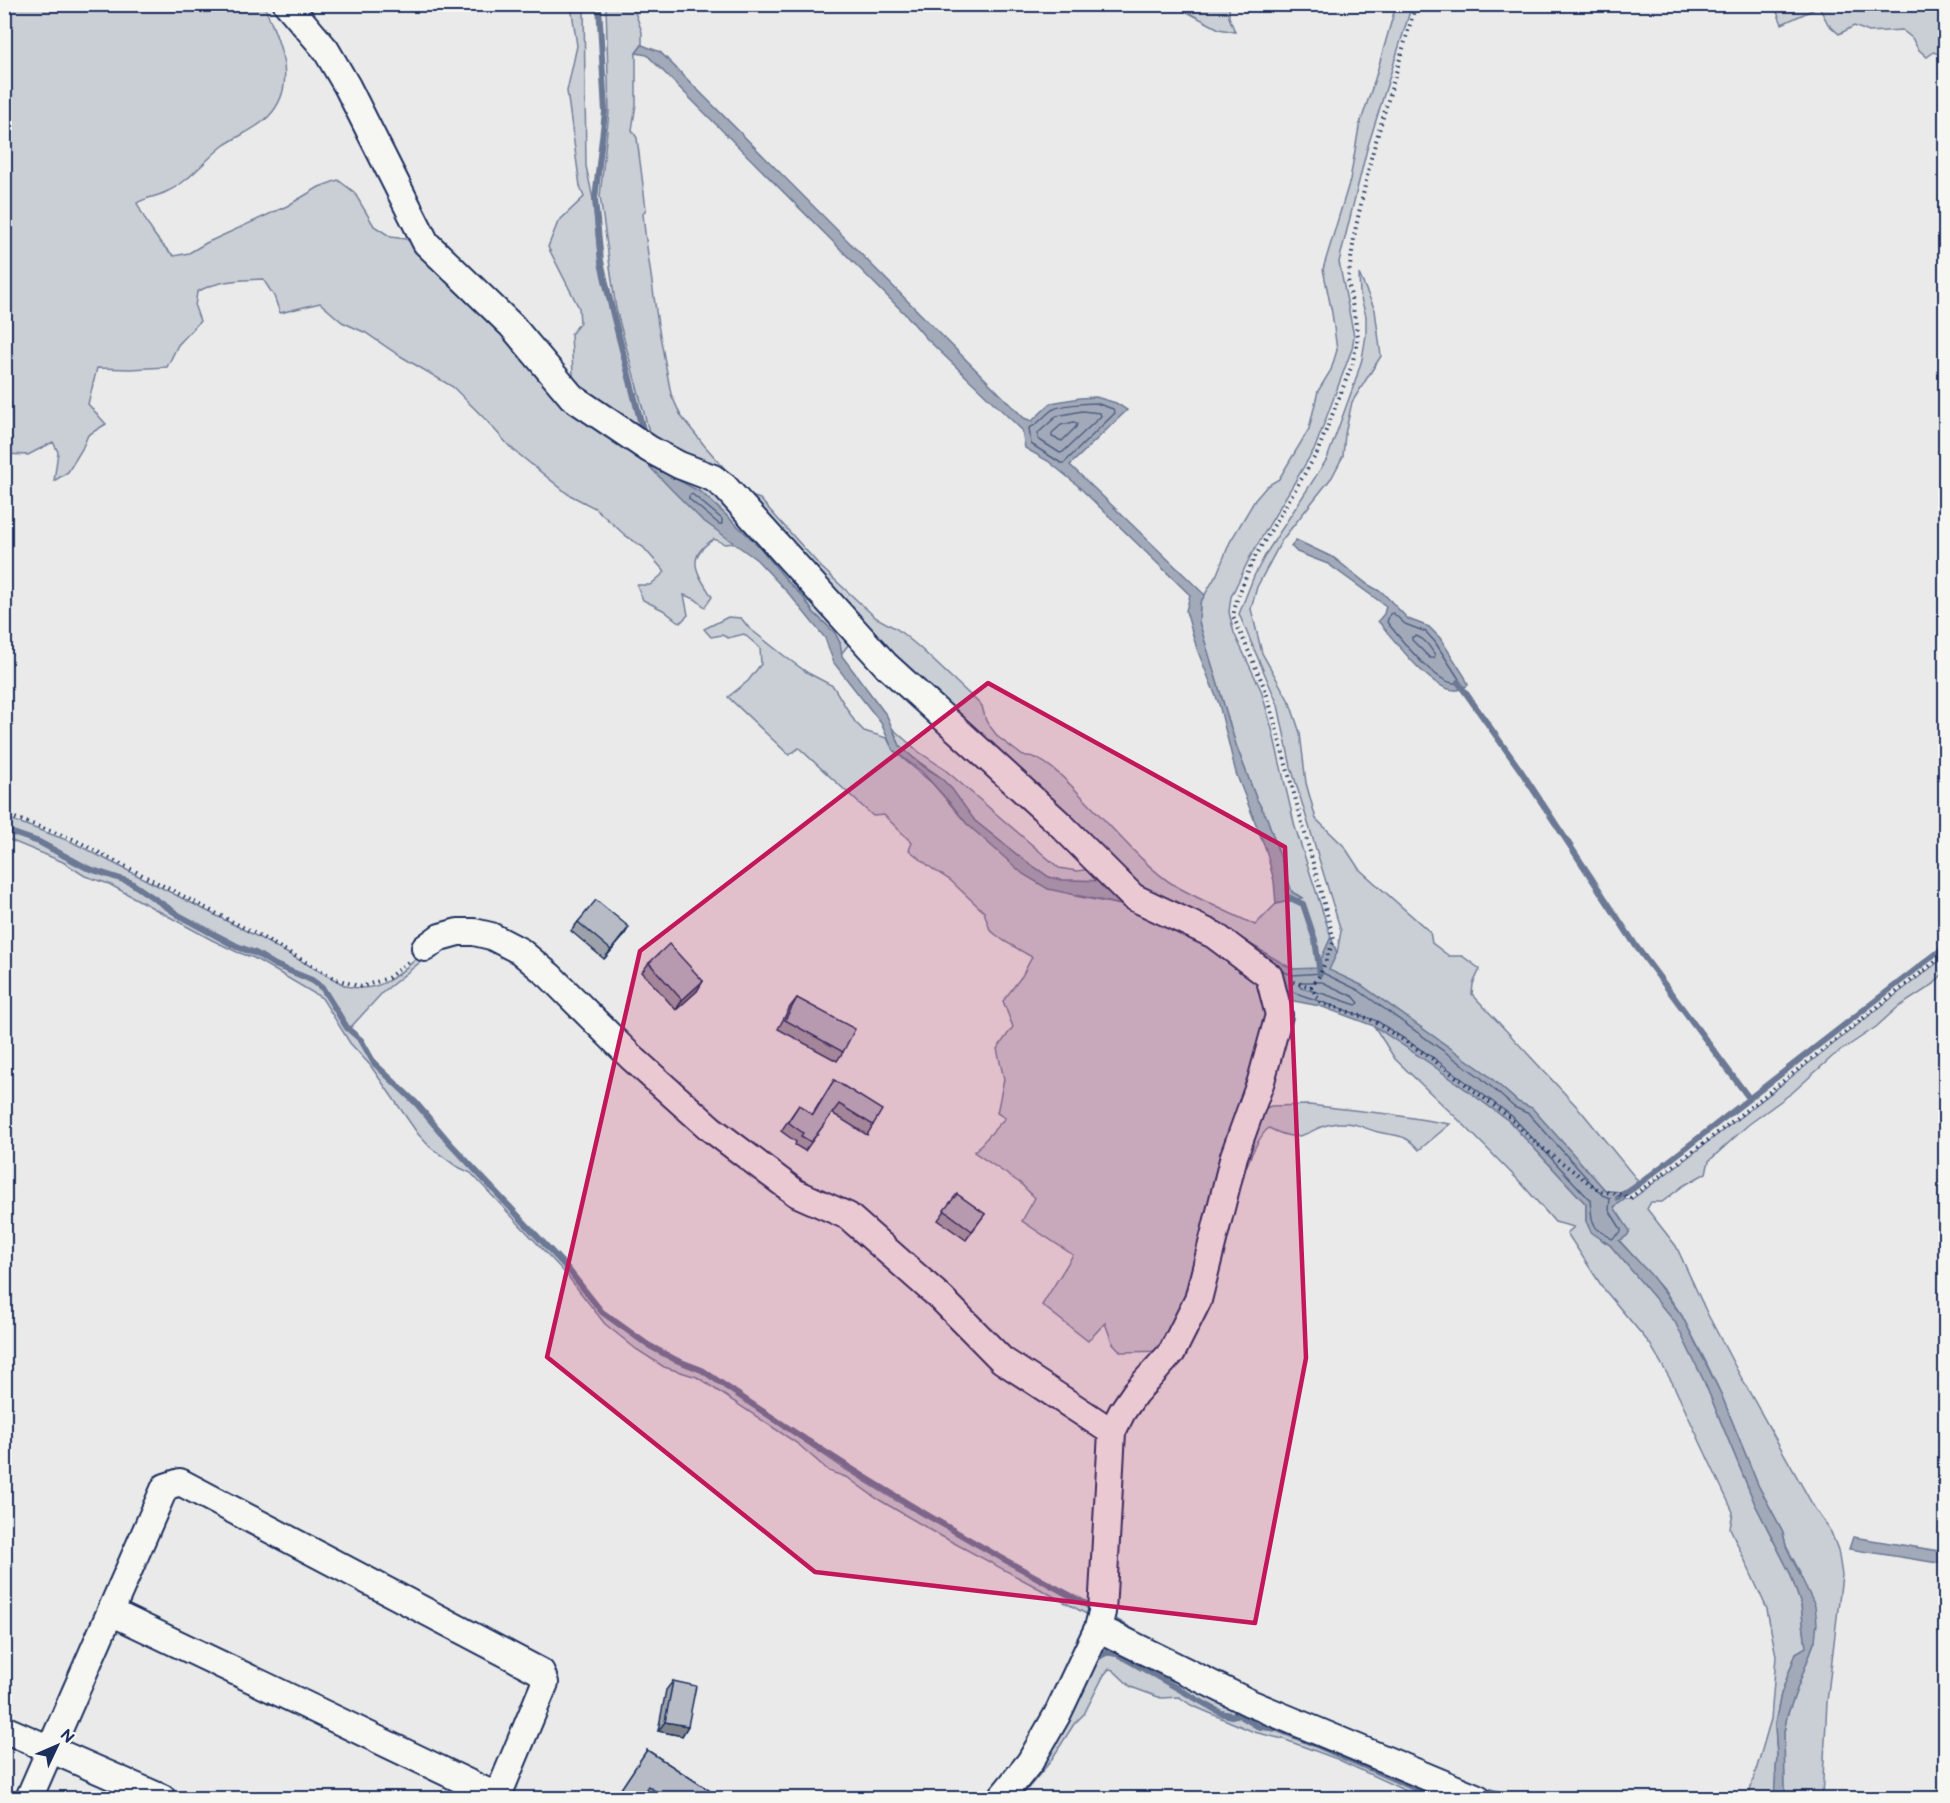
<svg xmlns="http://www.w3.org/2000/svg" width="1950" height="1803" viewBox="0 0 1950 1803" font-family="'Balsamiq Sans',sans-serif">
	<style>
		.green { fill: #caced5; stroke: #727e9a; stroke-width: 1.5 }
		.water { fill: #a2aaba; stroke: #6c7995; stroke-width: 1.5 }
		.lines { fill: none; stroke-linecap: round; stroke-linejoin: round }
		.shore { stroke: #516083; stroke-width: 1.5 }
		.stream { stroke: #6c7995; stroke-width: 6 }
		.street-casing { stroke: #1b2f5e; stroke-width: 30 }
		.path { stroke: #1b2f5e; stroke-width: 4; stroke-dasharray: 1.5 4.5; stroke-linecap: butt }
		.street { stroke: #f6f6f2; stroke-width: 26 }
		.wall { fill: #9da1aa; stroke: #1b2f5e; stroke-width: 1.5 }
		.shaded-wall { fill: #7f838b; stroke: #1b2f5e; stroke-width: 1.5 }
		.building { fill: #b6bbc6; stroke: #1b2f5e; stroke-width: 1.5 }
		.marked { fill: #c2185b; fill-opacity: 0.2; stroke: #c2185b; stroke-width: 4.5; stroke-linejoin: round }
	</style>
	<rect width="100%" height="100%" fill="#e9eae9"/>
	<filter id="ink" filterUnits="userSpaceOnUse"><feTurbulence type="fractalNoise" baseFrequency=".0167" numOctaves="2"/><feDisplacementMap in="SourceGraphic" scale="12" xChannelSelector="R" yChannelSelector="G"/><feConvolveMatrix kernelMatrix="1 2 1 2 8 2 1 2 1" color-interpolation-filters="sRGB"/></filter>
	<g filter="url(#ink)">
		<path class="green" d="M5 5H264C278 40 300 83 269 116 257 129 237 136 223 146 204 161 189 182 166 192 156 197 146 197 137 203 147 224 156 241 174 256L189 253 206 243 287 206 319 187 338 180 354 192 374 226 391 237 406 239 425 250 645 453 701 519 735 543 725 544 714 539C684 558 697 572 712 597L705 607 695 599 684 595 688 615 680 623 663 610 643 600 637 585H650L665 572 643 547 626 536 595 508 568 494 510 447 487 421 453 387 397 354 366 333 342 322 320 303 280 313 274 296 263 279C239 280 218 280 197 292L195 307 200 321 178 345 167 367 130 369 97 368 88 404 106 424 88 435 82 449 68 472 54 481 58 452 53 442 28 455 5 454Z
			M571 5H584L586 166 593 199 599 264 611 316 643 441 574 395 571 334 580 323 579 308 548 247 558 222 584 197 580 186 567 91 577 46Z
			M606 5H635V12L642 32V45L636 53V104L632 130 637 138 646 209 643 214 645 233 658 325 671 394 681 416 704 445 748 495 760 499 821 567 875 617 897 629 919 647 969 694 982 706 986 721 998 737 1023 756C1044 753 1074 789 1088 803 1111 826 1146 868 1174 885 1200 900 1228 912 1255 925L1276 904 1301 897 1292 892 1267 818 1256 798 1236 745 1199 622 1200 603 1217 574 1230 542 1255 500 1267 486 1279 479 1309 429 1318 391 1331 370 1337 350 1332 313 1323 269 1350 180 1359 127 1375 79 1396 5H1412L1367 149 1339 262 1354 336 1352 349 1315 448 1250 557 1231 597 1229 612 1234 633 1261 690 1272 729 1295 827 1331 937 1317 969H1292L1280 963 1241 938 1137 892 886 661 725 483 652 443 616 309 600 196 609 112Z
			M1174 5H1229V17L1235 32 1219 29Z
			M1774 5H1945V57L1934 52 1927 57 1918 49 1912 38 1902 30 1869 32 1854 26 1839 34 1828 24 1819 7 1782 24Z
			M1359 274 1375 310 1381 356 1352 402 1345 434 1343 456 1332 477 1282 540 1257 587 1251 609 1262 653 1290 703 1300 733 1306 783 1316 819 1344 846 1359 869 1430 932 1432 943 1449 956H1462L1480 969 1473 984 1472 994 1581 1111 1638 1181 1622 1192 1606 1191 1532 1108 1518 1102 1484 1072 1361 985 1328 970 1337 953 1341 931 1291 767 1278 705 1239 614 1254 576 1267 552 1327 459 1355 382 1362 359 1366 335V316L1360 295Z
			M666 471 711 480 1110 881 1062 880 1049 877 1020 857 975 821 939 776 908 754 900 746 893 729 919 752 943 768 1059 868 1077 871 1091 869 858 647 849 644 841 654 840 643 835 633 813 612 803 597 788 582 758 545 702 493 676 479Z
			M728 617 741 618 749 628 787 658 808 673 833 686 855 722 864 731 887 738 893 750 933 784 967 824 1075 896 1136 908 1168 921 1255 975 1275 1018 1210 1240 1166 1351 1121 1352 1112 1342 1105 1323 1088 1341 1042 1305 1073 1255 1022 1221 1035 1198 1020 1183 974 1152 1005 1118 997 1113 1004 1079 997 1049 1013 1027 1003 1001 1022 976 1032 957 1004 941 990 930 984 912 950 880 934 870 909 850 912 843 884 815 873 816 799 748 789 755 728 697 748 681 761 664 760 648 744 634 728 638 722 635 711 637 704 629Z
			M4 817 72 842 258 937 346 986C382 995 401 972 426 950L429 955 383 992 350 1028 325 988 317 981 276 963 256 951 238 944 182 915 129 880 88 867 39 840 5 828Z
			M4 832 39 844 88 870 129 884 180 918 320 987 326 994 346 1029 360 1041 374 1065 417 1105 448 1143 471 1165 567 1271 602 1314 650 1348 701 1372 845 1469 897 1501 1098 1614 1094 1618 941 1536 876 1498 848 1478 829 1471 798 1444 697 1377 664 1367 636 1349 605 1324 566 1274 471 1173 456 1166 430 1147 418 1134 370 1065 350 1043 322 998 254 958 237 952 212 940 109 884 85 876 63 862 5 838Z
			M1945 957V971L1934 984 1897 1008 1876 1027 1833 1056 1793 1092 1748 1125 1709 1161 1706 1173 1683 1186 1662 1202H1651L1647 1209 1676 1246 1707 1313 1737 1370 1815 1509 1831 1532 1838 1550 1842 1575 1827 1702 1822 1798H1785L1784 1732 1787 1716 1815 1640 1799 1570 1786 1546 1783 1532 1758 1485 1721 1394 1706 1362 1682 1316 1667 1294 1619 1240 1614 1207 1625 1199H1632C1739 1121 1840 1037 1945 957Z
			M1374 1026 1431 1064 1509 1121 1586 1204V1221L1603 1241 1610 1245 1675 1321 1704 1381 1755 1504 1790 1573 1801 1605 1806 1648 1796 1653 1781 1694 1775 1724 1777 1756 1774 1798H1748L1771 1719 1776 1656 1767 1609 1730 1528 1733 1512 1673 1384 1650 1344 1603 1288 1567 1233 1574 1227 1555 1222 1522 1184 1466 1127 1395 1059Z
			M1309 1105 1388 1114 1450 1124 1419 1150C1405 1133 1398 1137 1378 1132 1362 1128 1357 1122 1338 1123 1305 1126 1307 1148 1269 1128 1250 1141 1227 1224 1219 1249L1256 1112 1271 1106Z
			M1101 1644H1110L1470 1798H1441L1388 1774 1279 1728 1259 1725 1244 1715 1246 1711 1233 1713 1222 1711 1113 1651 1100 1652Z
			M1108 1655 1117 1656 1223 1715 1232 1718 1238 1717 1260 1729 1277 1731 1343 1758 1431 1798H1421L1337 1759 1283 1739 1254 1732 1191 1705 1179 1697 1161 1698 1131 1687 1113 1670 1109 1669 1104 1675 1084 1714 1074 1724 1050 1762 1020 1798H1015L1093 1666 1101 1657Z"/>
		<path class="water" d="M642 45 660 52 1024 418 1032 421 1051 403 1080 398 1096 397 1116 403 1127 410 1070 465 1205 595 1200 603 1199 622 1236 745 1256 798 1267 818 1292 892 1302 898 1276 904 1274 881 1266 850 1236 773 1219 704 1197 649 1186 611 1190 595 1075 483 1048 461 1025 448 1022 430 926 338 908 317 647 55 636 53Z
			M645 453 676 479 702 493 758 545 788 582 803 597 813 612 835 633 840 643 842 656 887 716 900 746 924 767 939 776 952 789 975 821 1020 857 1049 877 1062 880 1110 881 1210 920 1292 969 1317 968 1331 937 1337 953 1329 970 1361 985 1484 1072 1518 1102 1532 1108 1606 1191 1622 1192 1625 1199 1614 1207 1630 1231 1627 1236 1619 1241 1651 1275 1682 1316 1721 1394 1758 1485 1783 1532 1786 1546 1815 1606 1817 1623 1815 1640 1787 1716 1784 1732 1785 1798H1774L1777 1756 1775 1724 1781 1694 1796 1653 1806 1647 1801 1605 1790 1573 1755 1504 1704 1381 1675 1322 1610 1245 1591 1232 1586 1221V1204L1509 1121 1431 1064 1374 1026 1320 1006 1294 1001 1268 988 1216 945 1136 908 1048 889 1023 874 967 824 951 804 922 772 893 750 881 723 834 663 825 638 790 595 757 560 701 519 670 488 650 467Z
			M1296 540 1334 558 1367 584 1383 593 1408 619 1429 627 1440 638 1465 677 1468 685C1464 687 1460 691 1455 690 1430 690 1394 639 1378 621L1384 614 1386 606 1328 564 1297 552 1291 546Z
			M1853 1537 1945 1552V1564L1849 1549Z"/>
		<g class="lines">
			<path class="shore" d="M1096 403 1113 409 1115 413 1064 463H1061L1031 444 1029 428C1039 425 1043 416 1052 410 1060 405 1085 403 1096 403Z
				M1082 411 1100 413 1101 416 1063 452 1060 453 1038 439V433L1057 416Z
				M1074 422 1077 424 1076 427 1062 441 1052 437V433L1061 425Z
				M692 494 722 519V524H719L689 499V496Z
				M1393 613 1405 624 1426 632 1435 642 1459 679V683C1438 688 1400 638 1387 622L1390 614Z
				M1416 636C1425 639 1430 647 1435 655L1434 658H1430L1412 640V637Z
				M1282 971 1292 975 1323 973 1358 990 1480 1077 1514 1107 1529 1114 1602 1195 1610 1198 1609 1210 1621 1229V1232L1612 1239 1596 1228 1592 1219 1590 1200 1512 1116 1435 1059 1377 1021 1287 990
				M1302 982H1322L1354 997 1359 1003 1356 1005 1324 994 1301 988 1299 985Z"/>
			<path class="stream" d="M599 4 605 112 595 199 601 261 613 313 645 437
				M1458 682 1521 771 1636 946 1749 1098
				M4 830 39 842 87 868 130 882 180 916 237 947 257 954 275 965 312 980 323 989 347 1028 361 1040 374 1063 416 1103 449 1142 568 1269 602 1312 648 1345 676 1360 702 1370C829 1458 959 1538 1096 1609
				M1288 897 1303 904 1315 940 1320 974
				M1618 1198 1634 1188 1946 946
				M1107 1616 1137 1634
				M1096 1659 1107 1652 1117 1654 1221 1713 1232 1716 1244 1711
				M1239 1715 1257 1726 1277 1729 1307 1741 1437 1798
				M1482 1789 1515 1798"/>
			<g class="street-casing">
				<path id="street" d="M287 4 326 50 347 86 426 243 512 326 572 397 649 449 679 465 713 478 725 487 885 664 1059 823 1133 897 1214 935 1269 976 1279 1015 1261 1081 1234 1156 1198 1300 1172 1352 1135 1393 1122 1412 1112 1432 1102 1612 1098 1628 1057 1715 1030 1762 1001 1798
					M425 948 440 937 458 932H474L491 936 520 951 550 976 631 1057 710 1128 796 1193 848 1216 942 1299 1002 1360 1112 1432
					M111 1612 498 1797
					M1098 1628 1250 1703 1478 1798
					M4 1729 162 1798
					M29 1798 165 1487 180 1482 541 1672 545 1683 497 1798"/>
			</g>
			<path class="path" d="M4 814 73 839 258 935 336 979 361 987 388 978 408 962
				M1293 982 1311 987 1321 1003 1370 1019 1431 1058 1509 1117 1533 1141 1600 1191 1623 1195 1630 1198 1716 1134 1946 953
				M1311 987 1320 975 1334 940 1266 691 1233 616 1237 599 1253 560 1317 453 1352 365 1358 337 1348 280 1355 231 1371 158 1416 4"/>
			<use href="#street" class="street"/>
		</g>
		<path class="wall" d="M578 922 623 937 604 959 571 931Z
			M649 963 703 981 697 991 676 1010 642 972Z
			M797 998 843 1052 837 1061 778 1029 790 1007Z
			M834 1080 873 1125 867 1135 832 1113 805 1151 795 1145 796 1142 781 1131 799 1105 812 1115Z
			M957 1194 985 1214 966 1240 938 1220Z
			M673 1681 688 1726 682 1736 658 1731 666 1690Z
			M647 1750 721 1798H615Z"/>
		<path class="shaded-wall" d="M629 927 623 937 604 959 611 950Z
			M703 981 697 991 676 1010 682 1000Z
			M665 1722 688 1726 682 1736 658 1731Z"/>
		<path class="building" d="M596 900 629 927 611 950 578 922Z
			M669 944 703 981 682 1000 649 963Z
			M797 998 855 1029 843 1052 785 1020Z
			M834 1080 882 1110 873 1125 839 1104 811 1142 801 1136 803 1133 788 1122 799 1105 813 1115Z
			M957 1194 985 1214 972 1231 944 1210Z
			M673 1681 696 1686 688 1726 665 1722Z
			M647 1750 721 1798H666L648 1786 640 1798H615Z"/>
	</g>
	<path class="marked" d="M988 683 1285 847 1306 1358 1255 1623 815 1572 547 1357 640 951Z"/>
	<rect width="1950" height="1803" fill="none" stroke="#f6f6f2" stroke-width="24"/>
	<rect x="12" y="12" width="1926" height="1779" fill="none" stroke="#1b2f5e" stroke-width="2" filter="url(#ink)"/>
	<g transform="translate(57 1746) rotate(46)" stroke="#f6f6f2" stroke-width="4.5" paint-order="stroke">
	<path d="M0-4.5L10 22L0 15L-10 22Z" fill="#1b2f5e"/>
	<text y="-9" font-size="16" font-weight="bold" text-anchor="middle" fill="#1b2f5e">N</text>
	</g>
</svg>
